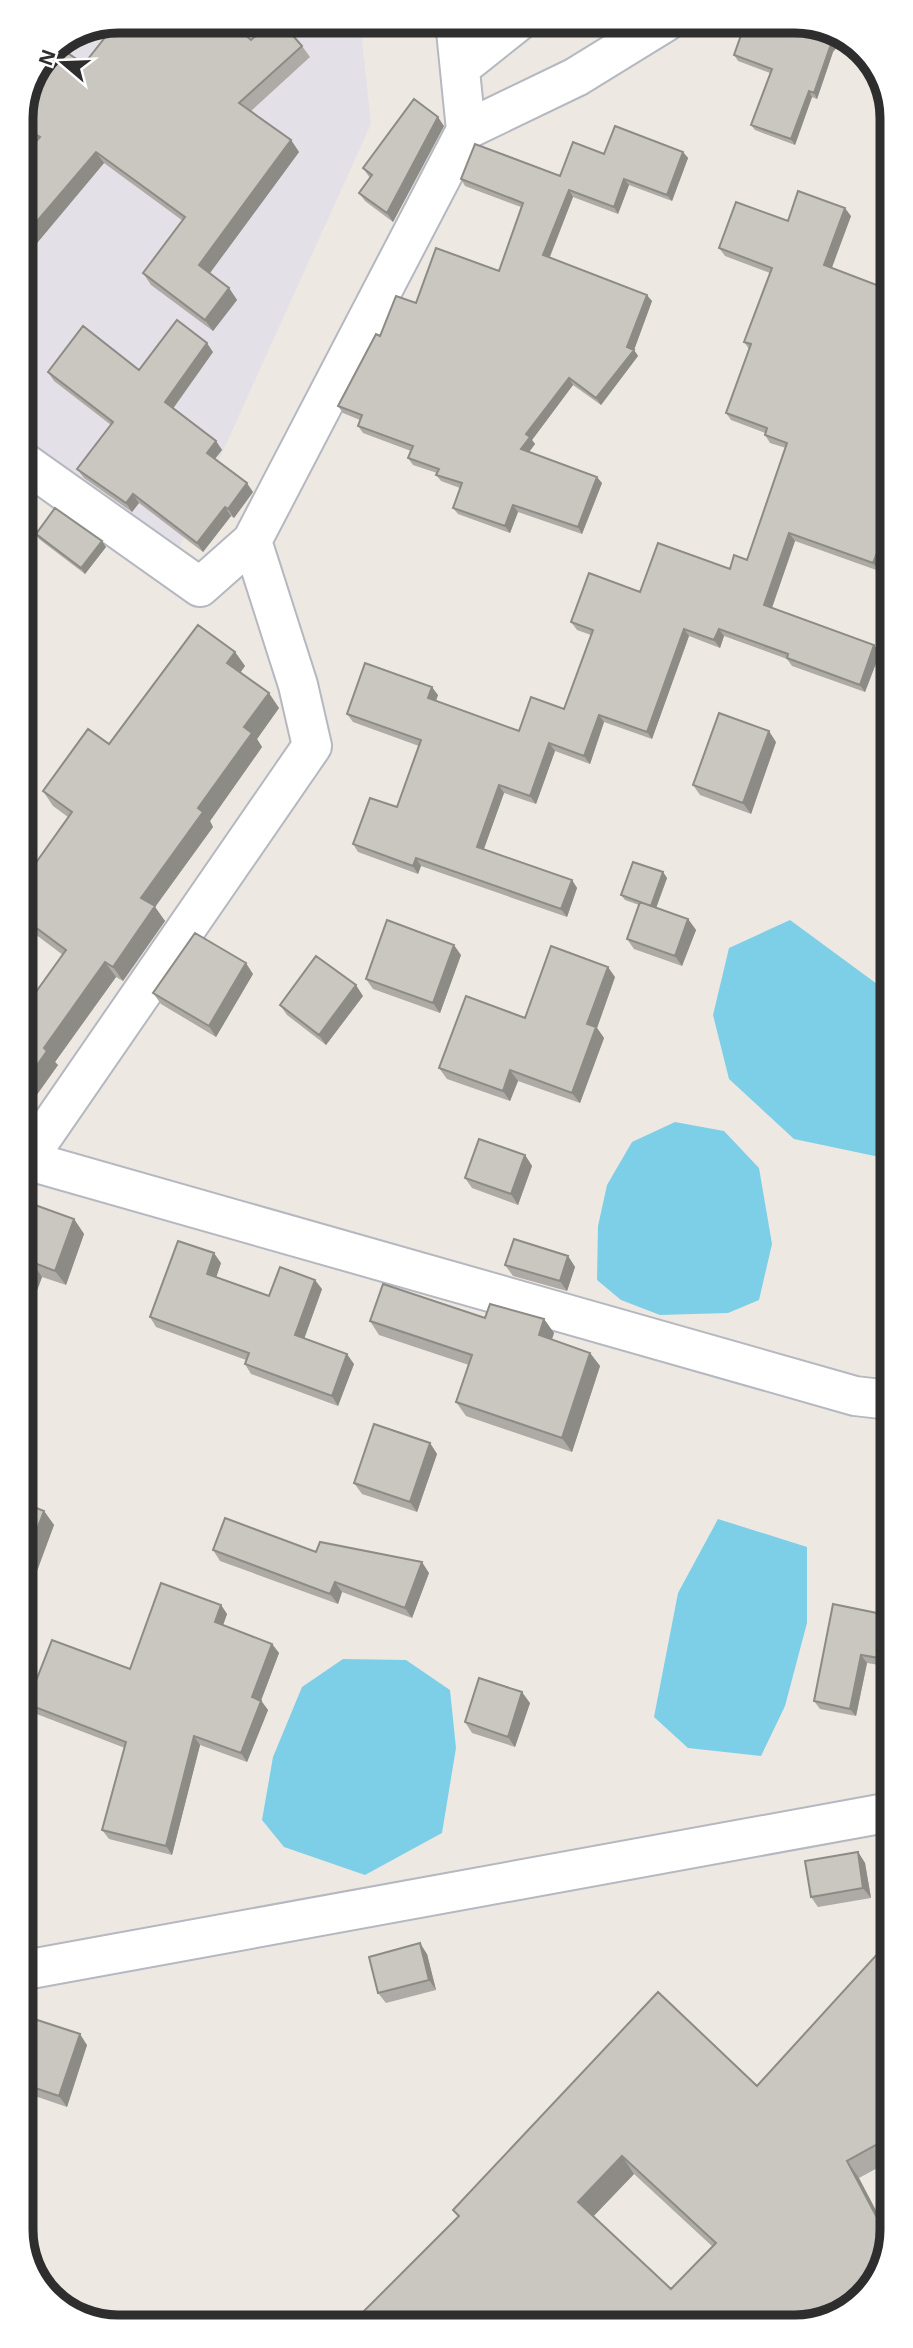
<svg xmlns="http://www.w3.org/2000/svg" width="913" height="2348" viewBox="0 0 913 2348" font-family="'Open Sans',sans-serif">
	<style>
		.industrial { fill: #e3e1e7 }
		.water { fill: #7dcfe7 }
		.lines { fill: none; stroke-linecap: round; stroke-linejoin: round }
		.minor-casing { stroke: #b5b8c0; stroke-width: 42 }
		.minor { stroke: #fff; stroke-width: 38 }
		.wall { fill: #aeaaa5; fill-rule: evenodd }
		.shaded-wall { fill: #8d8b86 }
		.building { fill: #cac6c0; stroke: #8d8b86; stroke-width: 2; fill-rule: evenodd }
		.rim { fill: none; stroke: #2e2e2e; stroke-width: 9 }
	</style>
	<rect width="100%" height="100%" fill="#eee8e2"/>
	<path class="industrial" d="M118 21H360L371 124 166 577 22 452 21 112 50 49Z
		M23 1102 37 1108 23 1137Z"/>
	<path class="water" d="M790 920 877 984 889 1003V1159L794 1139 729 1079 713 1015 729 948Z
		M675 1122 724 1131 759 1168 772 1244 759 1300 728 1313 660 1315 621 1300 597 1280 598 1226 607 1185 632 1142Z
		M718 1519 807 1547V1623L785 1706 761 1756 688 1748 654 1717 678 1593Z
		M343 1659 406 1660 450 1690 456 1748 442 1833 365 1875 284 1847 262 1820 273 1757 302 1687Z"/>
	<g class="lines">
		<g class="minor-casing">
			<path id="minor" d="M460 68 519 21
				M466 130 576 77 667 21
				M22 461 200 587 252 541
				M26 1160 855 1396 890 1400
				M24 1164 312 746 298 685 252 541 466 130 455 21
				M25 1970 891 1812"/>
		</g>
		<use href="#minor" class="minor"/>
	</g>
	<path class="wall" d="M251 40 302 46 310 57 251 111 291 140 299 152 210 273 229 288 237 300 213 331 151 285 143 273 183 221 104 163 22 261 21 159 36 141 21 131V112L84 64Z
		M833 52 817 99 812 97 795 145 755 130 751 125 770 73 738 61 734 55Z
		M444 126 393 222 365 201 359 193 370 178 363 168Z
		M683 152 688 158 672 201 629 185 618 214 573 197 550 257 652 301 634 350 638 356 601 405 573 385 532 440 535 444 529 452 602 483 582 534 518 512 510 533 458 514 453 508 460 488 441 481 436 475 437 473 413 465 408 458 411 451 363 433 358 426 360 420 343 413 338 406 380 336 416 303 499 271 521 207 465 186 461 179 560 176 604 154Z
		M851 216 831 268 887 289 888 563 883 561 879 571 795 541 772 608 874 645 880 653 865 692 792 666 787 659 724 636 720 648 689 636 652 739 604 722 590 764 555 751 536 804 504 793 484 849 572 880 577 888 567 917 421 866 418 874 358 852 353 844 397 807 419 746 353 722 347 714 438 695 436 701 519 731 564 709 591 635 577 630 571 622 640 592 730 569 747 560 786 448 770 443 765 435V433L731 420 726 413 749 349 744 342 770 273 725 256 719 248 788 221Z
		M213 352 173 409 216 441 222 450 215 459 253 492 234 518 231 516 203 552 139 503 132 512 84 478 77 469 111 425 54 381 48 372 139 370Z
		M36 534 106 547 85 574 39 539Z
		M235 652 245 666 240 673 279 708 257 739 262 747 210 821 213 827 155 907 165 921 123 981 116 977 55 1062 58 1065 31 1103 28 1100 23 1106V1010L63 955 23 925V877L25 878 68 817 53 806 43 791Z
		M776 742 751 814 700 795 693 785Z
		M663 872 667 878 656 908 688 919 696 930 682 966 634 949 627 939 639 905 625 900 621 895Z
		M461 955 440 1013 373 989 366 979Z
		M253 974 216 1037 161 1004 153 993Z
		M615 977 597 1028 604 1038 580 1103 518 1081 510 1101 447 1079 439 1068 525 1018Z
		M363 996 326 1045 287 1015 280 1005Z
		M525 1155 532 1166 518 1205 472 1188 465 1178Z
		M24 1201 74 1219 84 1234 66 1285 42 1277 24 1326Z
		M568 1256 575 1267 567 1291 513 1276 505 1265Z
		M221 1263 216 1277 269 1296 322 1289 304 1338 354 1364 338 1406 251 1374 245 1364 246 1360 156 1327 150 1317Z
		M485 1318 544 1319 554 1333 552 1340 590 1353 600 1366 572 1452 466 1416 456 1402 469 1365 379 1335 370 1321Z
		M430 1443 437 1454 417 1512 362 1494 354 1483Z
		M24 1504 44 1511 54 1525 34 1579 24 1576Z
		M213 1550 316 1552 429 1573 412 1618 342 1592 338 1604 220 1561Z
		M221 1605 227 1614 223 1625 272 1644 279 1653 261 1700 268 1710 247 1762 200 1745 172 1855 109 1839 102 1830 125 1748 34 1713 27 1704 130 1669Z
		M891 1608V1667L867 1663 856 1716 820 1709 814 1701 877 1613Z
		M530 1703 515 1747 472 1733 465 1722Z
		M858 1852 865 1863 871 1898 818 1907 811 1897Z
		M891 1939 892 2160 859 2178 826 2322 350 2325 458 2217 453 2210 757 2086ZM634 2174 713 2247 671 2289 593 2216Z
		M427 1954 436 1990 386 2003 378 1993Z
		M25 2016 87 2045 67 2107 26 2093Z"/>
	<path class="shaded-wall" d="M839 35 845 38 833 52 817 99 814 93 830 47Z
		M809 91 812 97 795 145 791 139Z
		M438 117 444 126 393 222 387 213Z
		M291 140 299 152 207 277 199 265Z
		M96 152 104 163 22 261 21 240Z
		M683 152 688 158 672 201 667 195Z
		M624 179 629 185 618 214 614 207Z
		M569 190 573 197 548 261 543 255Z
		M845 208 851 216 830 273 824 265Z
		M229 288 237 300 213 331 205 320Z
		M647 295 652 301 634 350 638 356 601 405 596 398 627 347Z
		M207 343 213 352 171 411 165 402Z
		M569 378 573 385 532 440 535 444 526 456 521 449 526 434Z
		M216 441 222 450 213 461 207 453Z
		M597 477 602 483 582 534 578 527Z
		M247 483 253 492 234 518 228 509Z
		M133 494 139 503 132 512 126 503Z
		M513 505 518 512 510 533 505 526Z
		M225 507 231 516 203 552 197 543Z
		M789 533 795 541 770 613 764 605Z
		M102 541 106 547 85 574 81 568Z
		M877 553 883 561 879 571 873 563Z
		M684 629 689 636 652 739 647 732Z
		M719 629 724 636 720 648 714 640Z
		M874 645 880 653 865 692 860 685Z
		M235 652 245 666 237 677 227 663Z
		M432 687 438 695 434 706 428 698Z
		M269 693 279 708 257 739 262 747 210 821 213 827 155 907 165 921 123 981 113 967 141 898 198 808 244 727Z
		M599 715 604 722 590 764 584 756Z
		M769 731 776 742 751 814 743 803Z
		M549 743 555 751 536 804 530 796Z
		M499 785 504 793 482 854 477 847Z
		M416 858 421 866 418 874 413 866Z
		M663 872 667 878 655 911 651 906Z
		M572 880 577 888 567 917 561 909Z
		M688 919 696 930 682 966 675 956Z
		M454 945 461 955 440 1013 433 1003Z
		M105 962 116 977 55 1062 58 1065 31 1103 23 1092V1085L44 1048Z
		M246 963 253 974 216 1037 209 1026Z
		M608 967 615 977 597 1028 604 1038 580 1103 572 1093 587 1024Z
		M356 985 363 996 326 1045 319 1035Z
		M510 1070 518 1081 510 1101 503 1091Z
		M23 1094 28 1100 23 1106Z
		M525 1155 532 1166 518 1205 511 1194Z
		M74 1219 84 1234 66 1285 55 1271Z
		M214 1253 221 1263 214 1284 207 1274Z
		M568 1256 575 1267 567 1291 560 1281Z
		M32 1262 42 1277 24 1326V1283Z
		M315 1280 322 1289 302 1345 295 1335Z
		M544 1319 554 1333 548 1349 539 1335Z
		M590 1353 600 1366 572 1452 562 1438Z
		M347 1354 354 1364 338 1406 332 1396Z
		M430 1443 437 1454 417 1512 410 1502Z
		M44 1511 54 1525 34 1579 24 1564Z
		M422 1562 429 1573 412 1618 405 1608Z
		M335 1582 342 1592 338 1604 330 1594Z
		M221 1605 227 1614 221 1631 215 1622Z
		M272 1644 279 1653 259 1706 252 1697Z
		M861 1655 867 1663 856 1716 850 1709Z
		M522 1692 530 1703 515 1747 508 1737Z
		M261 1701 268 1710 247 1762 241 1753Z
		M194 1736 200 1745 172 1855 166 1846Z
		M858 1852 865 1863 871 1898 863 1888Z
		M420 1943 427 1954 436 1990 429 1980Z
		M80 2034 87 2045 67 2107 59 2096Z
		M622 2156 634 2174 590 2220 578 2202Z
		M847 2161 859 2178 890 2237 883 2229Z"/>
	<path class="building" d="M118 21H229L251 40 272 21H280L302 46 239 103 291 140 199 265 229 288 205 320 143 273 185 217 96 152 21 240V159L40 137 21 125V112L50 49 57 46 84 64Z
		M746 21 765 27 770 21H802L839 35 830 47 814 93 809 91 791 139 751 125 772 69 734 55Z
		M414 99 438 117 387 213 359 193 372 175 363 168Z
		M615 126 683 152 667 195 624 179 614 207 569 190 543 255 647 295 627 347 634 350 596 398 569 378 526 434 530 437 521 449 597 477 578 527 513 505 505 526 453 508 462 483 436 475 439 469 408 458 413 446 358 426 362 415 338 406 376 334 380 336 396 296 416 303 436 248 499 271 523 203 461 179 475 144 560 176 573 142 604 154Z
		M798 191 845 208 824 265 887 289 888 557 877 553 873 563 789 533 764 605 874 645 860 685 787 658 788 654 719 629 714 640 684 629 647 732 599 715 584 756 549 743 530 796 499 785 477 847 572 880 561 909 416 858 413 866 353 844 370 798 397 807 421 740 347 714 365 663 432 687 428 698 519 731 531 697 564 709 593 630 571 622 589 573 640 592 658 543 730 569 734 555 747 560 787 443 765 435 767 428 726 413 751 344 744 342 772 268 719 248 736 202 788 221Z
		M177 320 207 343 165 402 216 441 207 453 247 483 228 509 225 507 197 543 133 494 126 503 77 469 113 422 48 372 83 326 139 370Z
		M55 508 102 541 81 568 36 534Z
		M198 625 235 652 227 663 269 693 244 727 252 733 198 808 203 812 141 898 155 906 113 967 105 962 44 1048 47 1051 23 1085V1010L66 950 23 918V877L25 878 72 812 43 791 88 729 109 744Z
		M719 713 769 731 743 803 693 785Z
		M633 862 663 872 651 906 621 895Z
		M640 902 688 919 675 956 627 939Z
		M387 920 454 945 433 1003 366 979Z
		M195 933 246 963 209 1026 153 993Z
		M551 946 608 967 587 1024 596 1027 572 1093 510 1070 503 1091 439 1068 466 996 525 1018Z
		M316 956 356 985 319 1035 280 1005Z
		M479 1139 525 1155 511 1194 465 1178Z
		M24 1201 74 1219 55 1271 32 1262 24 1283Z
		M514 1239 568 1256 560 1281 505 1265Z
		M178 1241 214 1253 207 1274 269 1296 280 1267 315 1280 295 1335 347 1354 332 1396 245 1364 249 1353 150 1317Z
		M383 1284 485 1318 490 1304 544 1319 539 1335 590 1353 562 1438 456 1402 472 1355 370 1321Z
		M374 1424 430 1443 410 1502 354 1483Z
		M24 1503 44 1511 24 1564Z
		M225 1518 316 1552 320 1542 422 1562 405 1608 335 1582 330 1594 213 1550Z
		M161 1583 221 1605 215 1622 272 1644 252 1697 261 1701 241 1753 194 1736 166 1846 102 1830 126 1742 27 1704 52 1640 130 1669Z
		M833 1604 877 1613 878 1606 891 1608V1660L861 1655 850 1709 814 1701Z
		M479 1678 522 1692 508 1737 465 1722Z
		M858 1852 863 1888 811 1897 805 1861Z
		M891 1939 892 2136 847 2161 883 2229 892 2225V2230L872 2289 826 2322 490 2324 486 2321 482 2324 350 2325 459 2216 453 2210 658 1992 757 2086ZM622 2156 716 2243 671 2289 578 2202Z
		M420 1943 429 1980 378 1993 369 1957Z
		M25 2016 80 2034 59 2096 26 2085Z"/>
	<path d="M0 0H913V2348H0ZM118 33H795A85 85 0 0 1 880 118V2230A85 85 0 0 1 795 2315H118A85 85 0 0 1 33 2230V118A85 85 0 0 1 118 33Z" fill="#fff" fill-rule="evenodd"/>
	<path class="rim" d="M118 33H795A85 85 0 0 1 880 118V2230A85 85 0 0 1 795 2315H118A85 85 0 0 1 33 2230V118A85 85 0 0 1 118 33Z"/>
	<g transform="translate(63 63) rotate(289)" stroke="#ffffff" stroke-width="5" paint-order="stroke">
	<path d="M0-5L12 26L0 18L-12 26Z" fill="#2e2e2e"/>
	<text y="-10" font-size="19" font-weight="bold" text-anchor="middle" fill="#2e2e2e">N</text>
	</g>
</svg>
